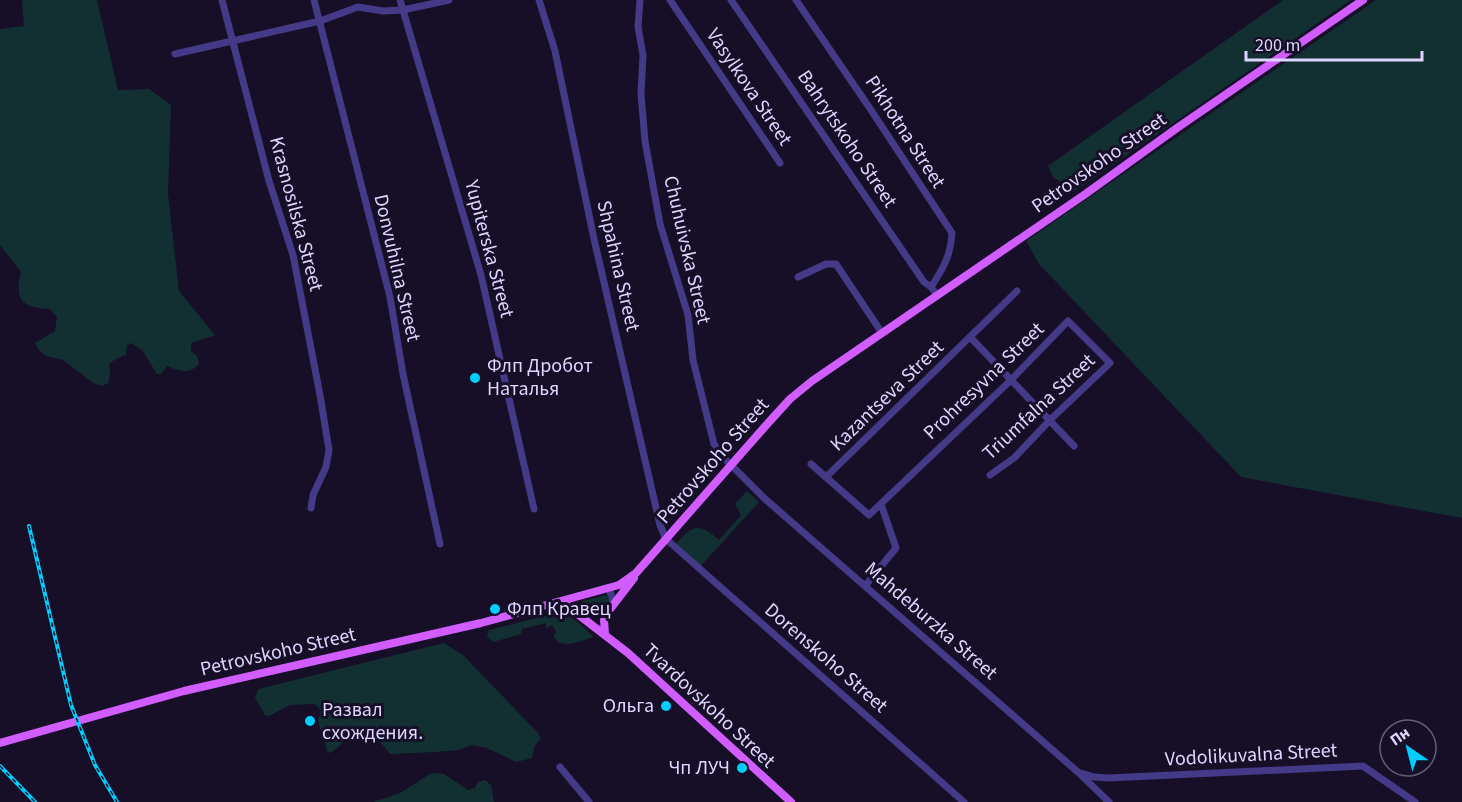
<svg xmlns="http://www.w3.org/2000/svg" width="1462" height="802" viewBox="0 0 1462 802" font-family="'Source Sans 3',sans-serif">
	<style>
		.green { fill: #123032 }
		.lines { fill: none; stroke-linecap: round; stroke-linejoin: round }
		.minor { stroke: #443a87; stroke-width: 7 }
		.major { stroke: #d25dff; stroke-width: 8 }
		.rail-casing { stroke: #02cdff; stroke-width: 4 }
		.rail { stroke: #160f27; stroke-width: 1.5; stroke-dasharray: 4.5; stroke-linecap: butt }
		.poi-dot { fill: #02cdff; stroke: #160f27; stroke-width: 2 }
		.labels { text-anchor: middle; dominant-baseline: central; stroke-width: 6; stroke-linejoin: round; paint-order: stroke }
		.street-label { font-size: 20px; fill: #ded6ff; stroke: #160f27 }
		.poi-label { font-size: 20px; fill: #ded6ff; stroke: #160f27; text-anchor: start }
	</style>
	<rect width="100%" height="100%" fill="#160f27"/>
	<path class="green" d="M22 0H97L118 90 149 89 171 105 168 194 179 291 215 335 191 343V351L197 356 199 364C189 375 180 371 167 366L161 374H157L142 350 131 343 127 345 126 355C98 366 115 364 108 383L102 386 92 382 63 360 46 356 38 349 35 343 55 331 57 317 50 309C22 308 14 300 21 272L0 245V29L24 26Z
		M1283 0H1351L1075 191 1053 177 1048 166Z
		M1376 0H1462V518L1241 477 1039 264 1026 241Z
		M747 491 759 502 699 568 675 545C692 525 699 522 719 540L741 515 735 504Z
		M607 595 610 597V602L597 617H590L579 606 582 601Z
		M556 613C572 613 582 627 594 637 582 640 558 652 554 635L556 632 552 625 546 628V623L522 629 521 634 493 642 487 636 489 630Z
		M444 643 463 655 537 732 541 738 534 747 532 758 516 762 487 748 472 745 458 750 435 752 390 754C378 739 367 723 347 739 339 744 337 751 328 753L318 721 321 710 315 704 290 705 269 716 265 715 255 698 258 689Z
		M437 773 444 774 468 790 475 788 478 782 485 780 491 785 494 802H373L400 793 430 774Z"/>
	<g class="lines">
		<path class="minor" d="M222 0 269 181 293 255 320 395 329 450 326 467 313 495 311 508
			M314 0 390 297 403 374 440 544
			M400 0 481 275 534 509
			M539 0 555 51 594 239 660 525 666 539 964 802
			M640 0 638 27 643 55 641 94 645 141 660 224 688 315 693 360 714 444 726 460 764 498 1079 773 1109 802
			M670 0 780 163
			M731 0 924 282 931 287 937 295
			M796 0 869 107 952 233C951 255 943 269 931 287
			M175 54 320 21 358 7 383 11 403 10 449 0
			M798 277 826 264H836L882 333
			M971 338 1074 446
			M811 464 869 515 1010 381 1068 321 1110 363 1050 420 1014 458 990 475
			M826 477 1017 291
			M865 586 896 548 881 504
			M608 588 612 596 613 604
			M560 767 589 802
			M1081 773 1094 777 1109 778 1363 766 1415 802"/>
		<path class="major" d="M562 602 628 653 791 802
			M605 634 604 620 607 613 634 578
			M0 743 184 691 481 623 619 585 636 573 769 422 790 399 812 381 1084 195 1177 128 1363 0"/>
		<g class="rail-casing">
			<path id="rail" d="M29 526 71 705 95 765 117 802
				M0 766 35 802"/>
		</g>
		<use href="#rail" class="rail"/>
	</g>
	<g class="poi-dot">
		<circle cx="475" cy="378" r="6"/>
		<circle cx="495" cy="609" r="6"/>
		<circle cx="666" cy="706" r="6"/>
		<circle cx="310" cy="721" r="6"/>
		<circle cx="742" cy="768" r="6"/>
	</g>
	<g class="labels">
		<g class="street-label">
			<text transform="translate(749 87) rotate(56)">Vasylkova Street</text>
			<text transform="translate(905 132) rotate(57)">Pikhotna Street</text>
			<text transform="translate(847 139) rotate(56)">Bahrytskoho Street</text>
			<text transform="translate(1099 163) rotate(-35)">Petrovskoho Street</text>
			<text transform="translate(296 214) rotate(75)">Krasnosilska Street</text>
			<text transform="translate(489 249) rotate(75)">Yupiterska Street</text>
			<text transform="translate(687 250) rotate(77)">Chuhuivska Street</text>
			<text transform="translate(618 266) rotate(77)">Shpahina Street</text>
			<text transform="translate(397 268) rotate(77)">Donvuhilna Street</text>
			<text transform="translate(984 381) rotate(-44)">Prohresyvna Street</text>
			<text transform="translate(887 396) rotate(-44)">Kazantseva Street</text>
			<text transform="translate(1039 407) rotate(-43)">Triumfalna Street</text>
			<text transform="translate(713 461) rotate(-49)">Petrovskoho Street</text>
			<text transform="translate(931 621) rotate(41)">Mahdeburzka Street</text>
			<text transform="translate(278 652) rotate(-13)">Petrovskoho Street</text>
			<text transform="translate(826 658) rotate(41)">Dorenskoho Street</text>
			<text transform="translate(709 706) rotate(43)">Tvardovskoho Street</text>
			<text transform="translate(1251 755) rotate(-3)">Vodolikuvalna Street</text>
		</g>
		<g class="poi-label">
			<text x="487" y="366">Флп Дробот<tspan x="487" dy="23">Наталья</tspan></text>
			<text x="507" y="609">Флп Кравец</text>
			<text x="654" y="706" text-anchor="end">Ольга</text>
			<text x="322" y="710">Развал<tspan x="322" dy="23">схождения.</tspan></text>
			<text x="730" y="768" text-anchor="end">Чп ЛУЧ</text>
		</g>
	</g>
	<g transform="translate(1408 748) rotate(325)"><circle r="28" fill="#160f27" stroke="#665f7d" stroke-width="1.5"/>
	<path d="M0-4.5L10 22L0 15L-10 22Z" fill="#02cdff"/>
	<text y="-9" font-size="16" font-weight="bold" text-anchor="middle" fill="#ded6ff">Пн</text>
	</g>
	<path d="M1246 51v9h176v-9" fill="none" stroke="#ded6ff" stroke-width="3"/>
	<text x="1255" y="51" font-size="18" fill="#ded6ff" stroke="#160f27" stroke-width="4.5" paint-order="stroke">200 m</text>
</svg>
